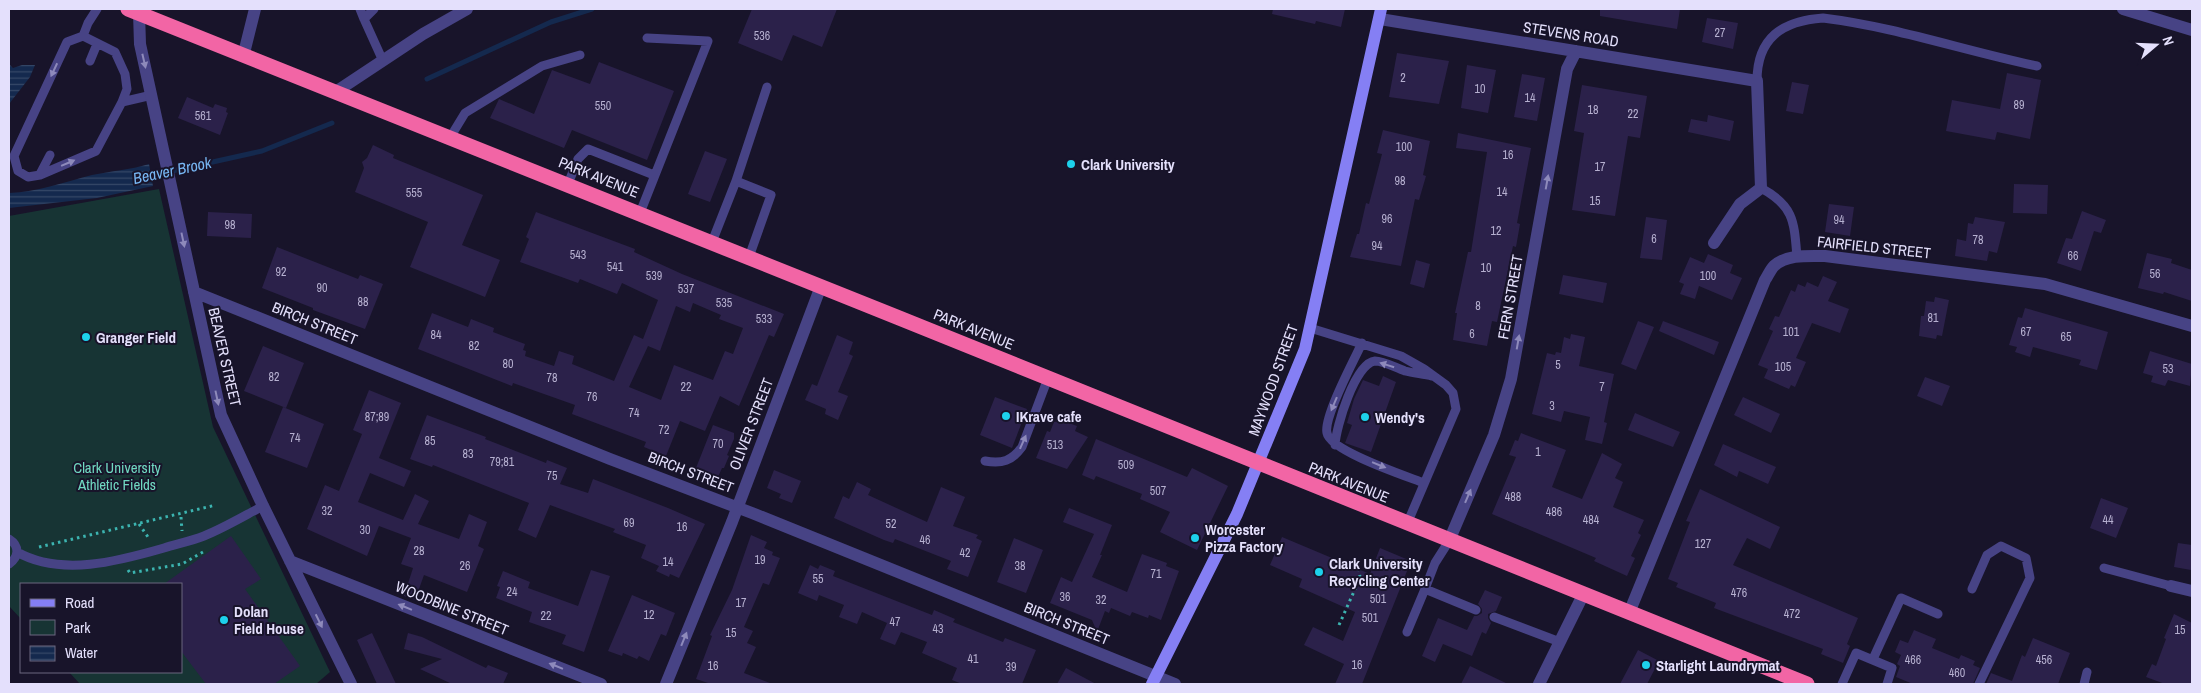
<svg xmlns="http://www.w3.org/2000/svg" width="2201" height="693" viewBox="0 0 2201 693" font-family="'Archivo Narrow',sans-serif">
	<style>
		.green { fill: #173434 }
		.water { fill: url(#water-rules) }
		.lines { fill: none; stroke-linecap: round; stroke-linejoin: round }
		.stream { stroke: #14294e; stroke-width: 5 }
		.building { fill: #2b214a; fill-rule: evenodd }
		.path { stroke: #3cb4b0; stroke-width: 3; stroke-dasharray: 2.5 4; stroke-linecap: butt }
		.lane { stroke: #474385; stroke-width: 9 }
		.street { stroke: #474385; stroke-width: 12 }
		.secondary { stroke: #857ff4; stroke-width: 12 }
		.highway { stroke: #f265a5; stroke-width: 15 }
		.oneway { fill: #8e8abb }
		.poi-dot { fill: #1dd1eb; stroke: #18142a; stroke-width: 2 }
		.labels { text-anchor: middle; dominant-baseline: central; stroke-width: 4; stroke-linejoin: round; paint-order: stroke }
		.number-label { font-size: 12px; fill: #b6b0d0 }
		.street-label { font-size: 15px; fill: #e4e0fc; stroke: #18142a }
		.poi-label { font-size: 15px; font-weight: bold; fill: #e4e0fc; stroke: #18142a; text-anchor: start }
		.park-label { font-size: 15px; fill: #70d8c1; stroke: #18142a }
		.water-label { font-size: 16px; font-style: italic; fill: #77b6f3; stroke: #18142a }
	</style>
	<defs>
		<pattern id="water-rules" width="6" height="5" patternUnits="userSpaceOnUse" patternTransform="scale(1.25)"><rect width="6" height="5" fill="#14294e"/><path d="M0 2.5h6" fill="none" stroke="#364868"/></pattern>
	</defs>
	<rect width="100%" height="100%" fill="#18142a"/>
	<path class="green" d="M159 189 213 427 330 672 316 684H80L69 672H181V584H21V619L9 606V216Z"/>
	<path class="water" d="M9 64 13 68 22 65H35L30 77 9 104Z
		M149 164 153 186 97 198 9 208V193C38 192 64 182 92 175 111 171 130 170 149 164Z"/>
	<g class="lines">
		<path class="stream" d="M427 79 551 22 592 9
			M145 177 262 151 332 123"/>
	</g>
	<path class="building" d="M752 9H837L822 47 793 35 782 61 738 43Z
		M1273 9H1345L1341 27 1316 21 1315 24 1272 14Z
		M1600 9H1680L1677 29 1600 16Z
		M1707 18 1738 23 1733 49 1702 42Z
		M1397 53 1449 61 1439 104 1389 97Z
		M599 62 674 91 647 160 572 130 564 148 490 118 499 99 534 114 552 70 590 84Z
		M1467 65 1496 70 1488 113 1461 108Z
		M2007 73 2041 80 2030 139 1997 132 1995 140 1946 131 1952 100 2000 109Z
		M1522 74 1545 78 1537 121 1514 117Z
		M1792 82 1809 85 1803 114 1786 111Z
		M1582 85 1647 96 1640 138 1628 136 1615 216 1572 210 1584 133 1574 131Z
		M187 97 213 108 215 104 227 108 226 112 228 113 220 135 178 118Z
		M1708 115 1734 121 1730 141 1688 132 1691 119 1707 122Z
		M1383 130 1430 141 1423 175 1426 176 1419 200 1415 199 1401 266 1350 257 1357 234H1359L1366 203 1369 204 1382 154 1377 153Z
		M1458 133 1531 148 1517 223 1520 224 1516 247 1513 246 1497 322 1492 321 1487 346 1453 340 1457 313H1455L1468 252H1471L1487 152 1456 148Z
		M373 145 394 155 393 158 483 195 462 245 500 260 485 297 410 267 428 222 355 192 364 168 362 162 367 158Z
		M705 151 727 159 710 202 688 194Z
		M2014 184 2048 185 2047 214 2013 213Z
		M1829 204 1854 207 1850 236 1825 232Z
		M2082 211 2106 220 2101 233 2094 231 2081 271 2057 263 2066 238 2072 239Z
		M208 212 252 214 251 238 207 236Z
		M536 212 635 249 634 252 682 274 784 314 774 337 769 335 739 406 720 396 705 431 680 421 666 456 644 447 646 442 572 414 575 405 513 383 512 386 418 349 432 313 468 327 471 319 494 328 493 332 525 344 523 350 526 351 525 356 554 366 559 351 574 356 572 364 614 381 634 335 643 339 658 300 622 283 617 294 580 279 578 283 520 262 529 239 526 237ZM693 303 721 315 719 319 743 328 733 354 725 351 713 380 674 365 661 400 629 387 648 346 660 351 676 306 690 312Z
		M1646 217 1667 220 1662 260 1640 258Z
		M1975 217 2005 222 1997 253 1989 251 1987 261 1955 256 1957 239 1966 241 1968 223 1973 224Z
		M277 247 358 279 360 275 383 284 365 329 313 310V308L262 288Z
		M2147 253 2172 259 2171 263 2192 270V301L2164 292 2163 294 2138 288Z
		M1708 254 1733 265 1730 273 1742 278 1732 300 1699 286 1695 299 1680 294 1684 284 1679 282 1690 257 1704 263Z
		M1416 260 1430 264 1424 288 1410 284Z
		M1563 275 1607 283 1603 303 1559 294Z
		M1823 276 1837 282 1828 301 1849 309 1840 333 1812 323 1796 358 1806 362 1795 387 1791 385 1789 389 1764 378 1768 369 1758 365 1773 331 1769 329 1775 316 1779 317 1791 290 1795 292 1798 284 1805 287 1807 282 1818 287Z
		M1935 297 1949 300 1942 336 1937 335 1936 339 1919 336 1921 316H1924L1926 301 1934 302Z
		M2025 308 2108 332 2097 370 2079 365 2081 360 2033 347 2030 357 2015 352 2017 347 2009 345 2018 317 2022 318Z
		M1638 321 1654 327 1636 370 1621 364Z
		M1663 321 1719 342 1714 355 1659 331Z
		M1571 334 1585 337 1579 366 1614 374 1604 422 1607 423 1602 444 1585 440 1590 417 1564 411 1561 422 1532 414 1547 353 1555 355 1556 352 1561 353 1564 337 1570 339Z
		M837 335 853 342 849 354 853 356 838 392 848 396 838 420 825 414 826 409 805 400 812 384 817 386Z
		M263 346 304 363 286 408 244 391Z
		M2150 351 2192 364 2190 386 2168 380 2165 386 2151 382 2153 376 2143 373Z
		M1383 376 1396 382 1371 452 1345 443 1352 425 1347 423 1354 399 1363 380 1379 386Z
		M1925 377 1950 386 1942 406 1917 396Z
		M369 390 401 403 379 458 411 471 404 487 370 473 358 502 403 520 415 494 429 501 418 524 459 539 469 514 487 522 478 546 484 549 467 592 424 575 415 600 404 596 413 568 401 564 411 538 379 526 367 556 307 529 325 485 339 491 362 434 353 430Z
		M995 397 1027 409 1012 448 980 435Z
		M1743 397 1780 414 1771 433 1734 415Z
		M283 407 324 424 307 468 265 452Z
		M1635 413 1680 432 1673 447 1628 430Z
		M427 415 486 437 485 439 546 463 547 460 567 468 560 484 588 493 593 479 668 508 705 524 679 578 670 574 669 577 656 571 659 566 641 558 646 545 613 532 615 529 550 505 536 538 518 530 529 503 433 465 432 467 410 459Z
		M1063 421 1077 426 1075 431 1088 437 1067 469 1036 458 1047 431 1050 432 1054 422Z
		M713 425 734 433V439L727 455 729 456 724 468H722L718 477 696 468Z
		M1521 433 1566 450 1552 487 1582 499 1602 453 1622 464 1615 478 1623 482 1613 507 1644 520 1638 533 1641 535 1631 556 1635 558 1627 576 1594 561 1596 558 1492 514 1516 457 1509 455 1515 440 1518 441Z
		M1096 439 1187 477 1192 468 1228 486 1197 550 1160 532 1170 512 1140 499 1142 494 1096 476 1094 480 1082 475Z
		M1723 444 1776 467 1768 484 1739 471 1737 477 1714 465Z
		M774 470 801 481 792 503 779 498 781 494 767 488Z
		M857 482 871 489 868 495 927 522 941 487 965 497 953 526 978 535 976 538 982 541 968 577 947 569 951 561 895 539 893 543 884 540 834 518 843 496 849 499Z
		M1700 489 1780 527 1770 549 1747 538 1733 565 1858 618 1847 644 1850 646 1843 663 1821 654 1823 649 1714 608 1716 603 1676 587 1678 583 1668 579 1690 522 1686 521Z
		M2101 498 2128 508 2116 538 2090 528Z
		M1069 508 1112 525 1100 555H1102L1092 577 1127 592 1142 554 1167 563 1166 566 1179 571 1161 620 1149 615 1148 618 1132 612 1130 616 1111 608 1109 613 1105 611 1097 632 1092 620 1050 603 1061 577 1072 582 1094 534 1063 522Z
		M751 535 767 542 764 548 773 552 772 555 780 558 769 585 763 583 744 627 753 631 747 643 756 647 744 673 770 683 769 684H711L696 679 712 636 710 635 732 590Z
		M231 536 261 579 245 589 300 666 274 684H206L181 651V584H164Z
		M1282 537 1370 574 1380 548 1411 561 1362 684H1335L1344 664 1304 645 1313 627 1343 641 1355 612 1299 587 1302 579 1270 565Z
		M1014 538 1043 550 1026 593 997 582Z
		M2178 543 2192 545 2191 570 2174 567Z
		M810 565 818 569 820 565 835 571 833 576 932 615 934 610 955 619 953 622 1003 642 1005 638 1036 650 1022 684H962L952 680 957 668 922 653 927 642 901 632 895 645 880 639 887 623 862 612 857 624 839 617 844 605 819 595 817 601 798 593Z
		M591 570 610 576 584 652 562 644 566 635 529 622 532 612 496 598 500 587 497 586 503 571 530 582 528 588 578 606Z
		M1485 590 1502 597 1496 611 1488 614V618L1491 623 1486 634 1482 632 1472 656 1443 644 1435 662 1422 656 1438 618 1467 630 1474 616H1477L1482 613V609L1478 604Z
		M632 595 675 613 666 636 661 634 649 661 639 656 637 659 623 653 622 656 608 651Z
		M2174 614 2192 623V684H2165L2146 677 2152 664 2156 666 2166 639 2164 638Z
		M1914 630 1936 639 1932 648 1959 659 1961 655 1975 661 1973 665 1980 668 1973 684H1913L1896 677 1900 666 1897 664 1901 655 1895 652 1900 640 1908 643Z
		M372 633 396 684H377L357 640Z
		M408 633 422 637 486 668 488 665 508 673 503 684H452L420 669 442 659 404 649Z
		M2033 638 2070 653 2058 684H1986L1991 673 2012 681 2022 655 2025 657Z
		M1638 650 1659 661 1647 684H1620Z
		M1470 666 1508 684H1461Z
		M1066 668 1096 684H1057Z"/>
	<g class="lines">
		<path class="path" d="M181 517 182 531
			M139 524 150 540
			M39 547 216 505
			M128 570 130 573 182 564 203 552
			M1339 625 1360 578 1359 568"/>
		<path class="lane" d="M360 9 364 19
			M374 9 364 19 383 61
			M83 36 67 42 14 156 18 171 28 177 40 175 96 151 122 102 127 89 125 74 115 52 83 36 88 23 97 9
			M90 61 97 44
			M1757 81C1757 38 1782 21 1823 18 1896 27 1965 51 2037 66
			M122 102 152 95
			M451 136 465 113 542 66 580 55
			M40 174 50 155
			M736 181 767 87
			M568 184 578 159 588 149 654 175
			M1761 188C1794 206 1794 221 1797 257
			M640 213 708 41 647 38
			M712 242 736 181 771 195 749 257
			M1310 328 1401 356 1424 369 1446 385 1453 393 1456 409 1407 524
			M1362 343C1354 360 1323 418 1327 433 1330 451 1406 476 1424 483
			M1335 445C1336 427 1355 363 1375 361 1384 361 1396 368 1405 371 1413 373 1423 374 1432 376
			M985 461C1002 464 1012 461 1022 447L1048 378
			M9 539C20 546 19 557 9 564
			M1449 541 1435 563 1425 589 1476 610
			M17 552C61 577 119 561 164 548 177 544 191 541 204 536 224 528 244 516 263 506
			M2104 568 2171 586
			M1972 589 1987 555 2001 546 2026 558 2030 578 1979 684
			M1494 617 1560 642
			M1407 632 1425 589
			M1873 659 1901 598 1938 614
			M1842 684 1856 653 1892 668 1887 684
			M2084 684 2087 672"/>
		<path class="street" d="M2123 9 2192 30
			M139 13 140 44 221 415 263 506 351 684
			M1380 19 1757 81 1761 188 1740 204 1714 243
			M244 53 255 9
			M337 91 423 34 467 9
			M194 292 610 459 752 513 1175 684
			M1449 541 1494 435 1511 379 1567 69 1576 51
			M290 561 601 684
			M2171 586 2192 591
			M1629 613 1765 280C1768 276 1770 270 1774 266 1787 254 1809 256 1825 256L2045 284 2192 326
			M666 684 732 522 821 286
			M1539 684 1583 595"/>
		<path class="secondary" d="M1152 684 1237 514 1305 349 1381 9"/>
		<path class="highway" d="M128 9C689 230 1247 461 1807 684"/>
	</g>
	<defs><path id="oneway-solid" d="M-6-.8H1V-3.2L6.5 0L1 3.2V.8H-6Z" transform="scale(1.25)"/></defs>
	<g class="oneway">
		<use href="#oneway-solid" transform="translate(144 61) rotate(77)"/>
		<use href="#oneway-solid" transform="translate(54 70) rotate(115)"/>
		<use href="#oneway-solid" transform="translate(68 163) rotate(-23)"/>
		<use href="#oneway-solid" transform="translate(1547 182) rotate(-80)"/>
		<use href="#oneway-solid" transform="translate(183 240) rotate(78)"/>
		<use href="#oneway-solid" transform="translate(1518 342) rotate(-80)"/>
		<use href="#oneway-solid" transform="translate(1387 365) rotate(-162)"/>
		<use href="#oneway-solid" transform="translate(217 398) rotate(78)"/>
		<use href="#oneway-solid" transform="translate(1334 404) rotate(113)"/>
		<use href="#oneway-solid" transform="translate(1023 442) rotate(-66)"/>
		<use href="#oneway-solid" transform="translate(1379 465) rotate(22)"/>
		<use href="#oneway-solid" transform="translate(1468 496) rotate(-67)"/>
		<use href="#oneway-solid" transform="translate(405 607) rotate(-158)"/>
		<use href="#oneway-solid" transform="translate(319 621) rotate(64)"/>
		<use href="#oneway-solid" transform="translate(684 639) rotate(-68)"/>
		<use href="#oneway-solid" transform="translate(556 666) rotate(-158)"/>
	</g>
	<g class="poi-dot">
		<circle cx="1071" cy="164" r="5"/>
		<circle cx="86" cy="337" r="5"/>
		<circle cx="1006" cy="416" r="5"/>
		<circle cx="1365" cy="417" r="5"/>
		<circle cx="1195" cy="538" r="5"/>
		<circle cx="1319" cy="572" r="5"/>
		<circle cx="224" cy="620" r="5"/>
		<circle cx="1646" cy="665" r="5"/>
	</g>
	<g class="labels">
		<g class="number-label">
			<text x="1720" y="33">27</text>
			<text x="762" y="36">536</text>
			<text x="1403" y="78">2</text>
			<text x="1480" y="89">10</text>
			<text x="1530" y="98">14</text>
			<text x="2019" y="105">89</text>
			<text x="603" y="106">550</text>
			<text x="1593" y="110">18</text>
			<text x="1633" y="114">22</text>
			<text x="203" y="116">561</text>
			<text x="1404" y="147">100</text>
			<text x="1508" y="155">16</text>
			<text x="1600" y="167">17</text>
			<text x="1400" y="181">98</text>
			<text x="1502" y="192">14</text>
			<text x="414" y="193">555</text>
			<text x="1595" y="201">15</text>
			<text x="1387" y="219">96</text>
			<text x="1839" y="220">94</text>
			<text x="230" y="225">98</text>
			<text x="1496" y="231">12</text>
			<text x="1654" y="239">6</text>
			<text x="1978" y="240">78</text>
			<text x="1377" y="246">94</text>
			<text x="578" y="255">543</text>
			<text x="2073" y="256">66</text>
			<text x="615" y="267">541</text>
			<text x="1486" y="268">10</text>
			<text x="281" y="272">92</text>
			<text x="2155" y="274">56</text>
			<text x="654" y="276">539</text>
			<text x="1708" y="276">100</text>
			<text x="322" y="288">90</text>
			<text x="686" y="289">537</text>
			<text x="363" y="302">88</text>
			<text x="724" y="303">535</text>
			<text x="1478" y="306">8</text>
			<text x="1933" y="318">81</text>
			<text x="764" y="319">533</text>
			<text x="1791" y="332">101</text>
			<text x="2026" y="332">67</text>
			<text x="1472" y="334">6</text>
			<text x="436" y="335">84</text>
			<text x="2066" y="337">65</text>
			<text x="474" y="346">82</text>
			<text x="508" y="364">80</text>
			<text x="1558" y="365">5</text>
			<text x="1783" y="367">105</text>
			<text x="2168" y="369">53</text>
			<text x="274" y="377">82</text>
			<text x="552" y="378">78</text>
			<text x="686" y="387">22</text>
			<text x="1602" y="387">7</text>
			<text x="592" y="397">76</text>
			<text x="1552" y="406">3</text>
			<text x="634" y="413">74</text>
			<text x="377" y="417">87;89</text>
			<text x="664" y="430">72</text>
			<text x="295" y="438">74</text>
			<text x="430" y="441">85</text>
			<text x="718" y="444">70</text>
			<text x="1055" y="445">513</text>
			<text x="1538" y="452">1</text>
			<text x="468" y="454">83</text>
			<text x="502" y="462">79;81</text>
			<text x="1126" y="465">509</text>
			<text x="552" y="476">75</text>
			<text x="1158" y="491">507</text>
			<text x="1513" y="497">488</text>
			<text x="327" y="511">32</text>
			<text x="1554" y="512">486</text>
			<text x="1591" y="520">484</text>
			<text x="2108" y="520">44</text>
			<text x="629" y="523">69</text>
			<text x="891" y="524">52</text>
			<text x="682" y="527">16</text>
			<text x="365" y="530">30</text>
			<text x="925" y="540">46</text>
			<text x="1703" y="544">127</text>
			<text x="419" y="551">28</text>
			<text x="965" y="553">42</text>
			<text x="760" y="560">19</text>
			<text x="668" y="562">14</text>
			<text x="465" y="566">26</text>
			<text x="1020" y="566">38</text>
			<text x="1156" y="574">71</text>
			<text x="818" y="579">55</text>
			<text x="512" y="592">24</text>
			<text x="1739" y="593">476</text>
			<text x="1065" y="597">36</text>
			<text x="1378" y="599">501</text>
			<text x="1101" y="600">32</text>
			<text x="741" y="603">17</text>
			<text x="1792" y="614">472</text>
			<text x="649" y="615">12</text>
			<text x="546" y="616">22</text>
			<text x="1370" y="618">501</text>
			<text x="895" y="622">47</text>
			<text x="938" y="629">43</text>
			<text x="2180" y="630">15</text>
			<text x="731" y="633">15</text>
			<text x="973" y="659">41</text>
			<text x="1913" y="660">466</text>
			<text x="2044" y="660">456</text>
			<text x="1357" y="665">16</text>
			<text x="713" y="666">16</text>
			<text x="1011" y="667">39</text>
			<text x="1957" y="673">460</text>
		</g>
		<g class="street-label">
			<text transform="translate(1571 34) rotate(9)">STEVENS ROAD</text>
			<text transform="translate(599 177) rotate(22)">PARK AVENUE</text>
			<text transform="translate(1874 247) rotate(6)">FAIRFIELD STREET</text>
			<text transform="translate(1510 297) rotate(-80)">FERN STREET</text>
			<text transform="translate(315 323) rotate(22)">BIRCH STREET</text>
			<text transform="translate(974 329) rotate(22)">PARK AVENUE</text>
			<text transform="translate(225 357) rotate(77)">BEAVER STREET</text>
			<text transform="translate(1273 380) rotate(-70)">MAYWOOD STREET</text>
			<text transform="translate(751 424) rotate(-69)">OLIVER STREET</text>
			<text transform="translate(691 472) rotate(21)">BIRCH STREET</text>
			<text transform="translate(1349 482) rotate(22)">PARK AVENUE</text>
			<text transform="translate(452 608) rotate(22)">WOODBINE STREET</text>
			<text transform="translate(1067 623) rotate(22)">BIRCH STREET</text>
		</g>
		<g class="poi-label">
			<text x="1081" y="164">Clark University</text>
			<text x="96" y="337">Granger Field</text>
			<text x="1016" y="416">IKrave cafe</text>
			<text x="1375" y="417">Wendy's</text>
			<text x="1205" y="529">Worcester<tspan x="1205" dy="17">Pizza Factory</tspan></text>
			<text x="1329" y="563">Clark University<tspan x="1329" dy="17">Recycling Center</tspan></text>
			<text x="234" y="611">Dolan<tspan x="234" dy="17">Field House</tspan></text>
			<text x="1656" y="665">Starlight Laundrymat</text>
		</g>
		<g class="park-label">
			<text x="117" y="467">Clark University<tspan x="117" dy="17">Athletic Fields</tspan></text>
		</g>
		<g class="water-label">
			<text transform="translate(172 170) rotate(-12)">Beaver Brook</text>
		</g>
	</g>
	<rect width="2201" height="693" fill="none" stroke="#e4e0fc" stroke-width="20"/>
	<rect x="20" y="583" width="162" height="90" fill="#18142a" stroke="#6a667e"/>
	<rect x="30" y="599" width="25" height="8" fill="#857ff4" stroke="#6a667e"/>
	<text x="65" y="608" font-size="15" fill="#e4e0fc">Road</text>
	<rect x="30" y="620" width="25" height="15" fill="#173434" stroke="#6a667e"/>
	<text x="65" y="633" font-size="15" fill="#e4e0fc">Park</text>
	<rect x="30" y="646" width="25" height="15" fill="url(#water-rules)" stroke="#6a667e"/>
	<text x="65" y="658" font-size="15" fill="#e4e0fc">Water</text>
	<g transform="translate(2156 45) rotate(71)" stroke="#18142a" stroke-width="4" paint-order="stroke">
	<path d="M0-4L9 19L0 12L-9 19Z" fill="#e4e0fc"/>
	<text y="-8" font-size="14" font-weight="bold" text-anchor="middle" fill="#e4e0fc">N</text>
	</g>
</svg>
